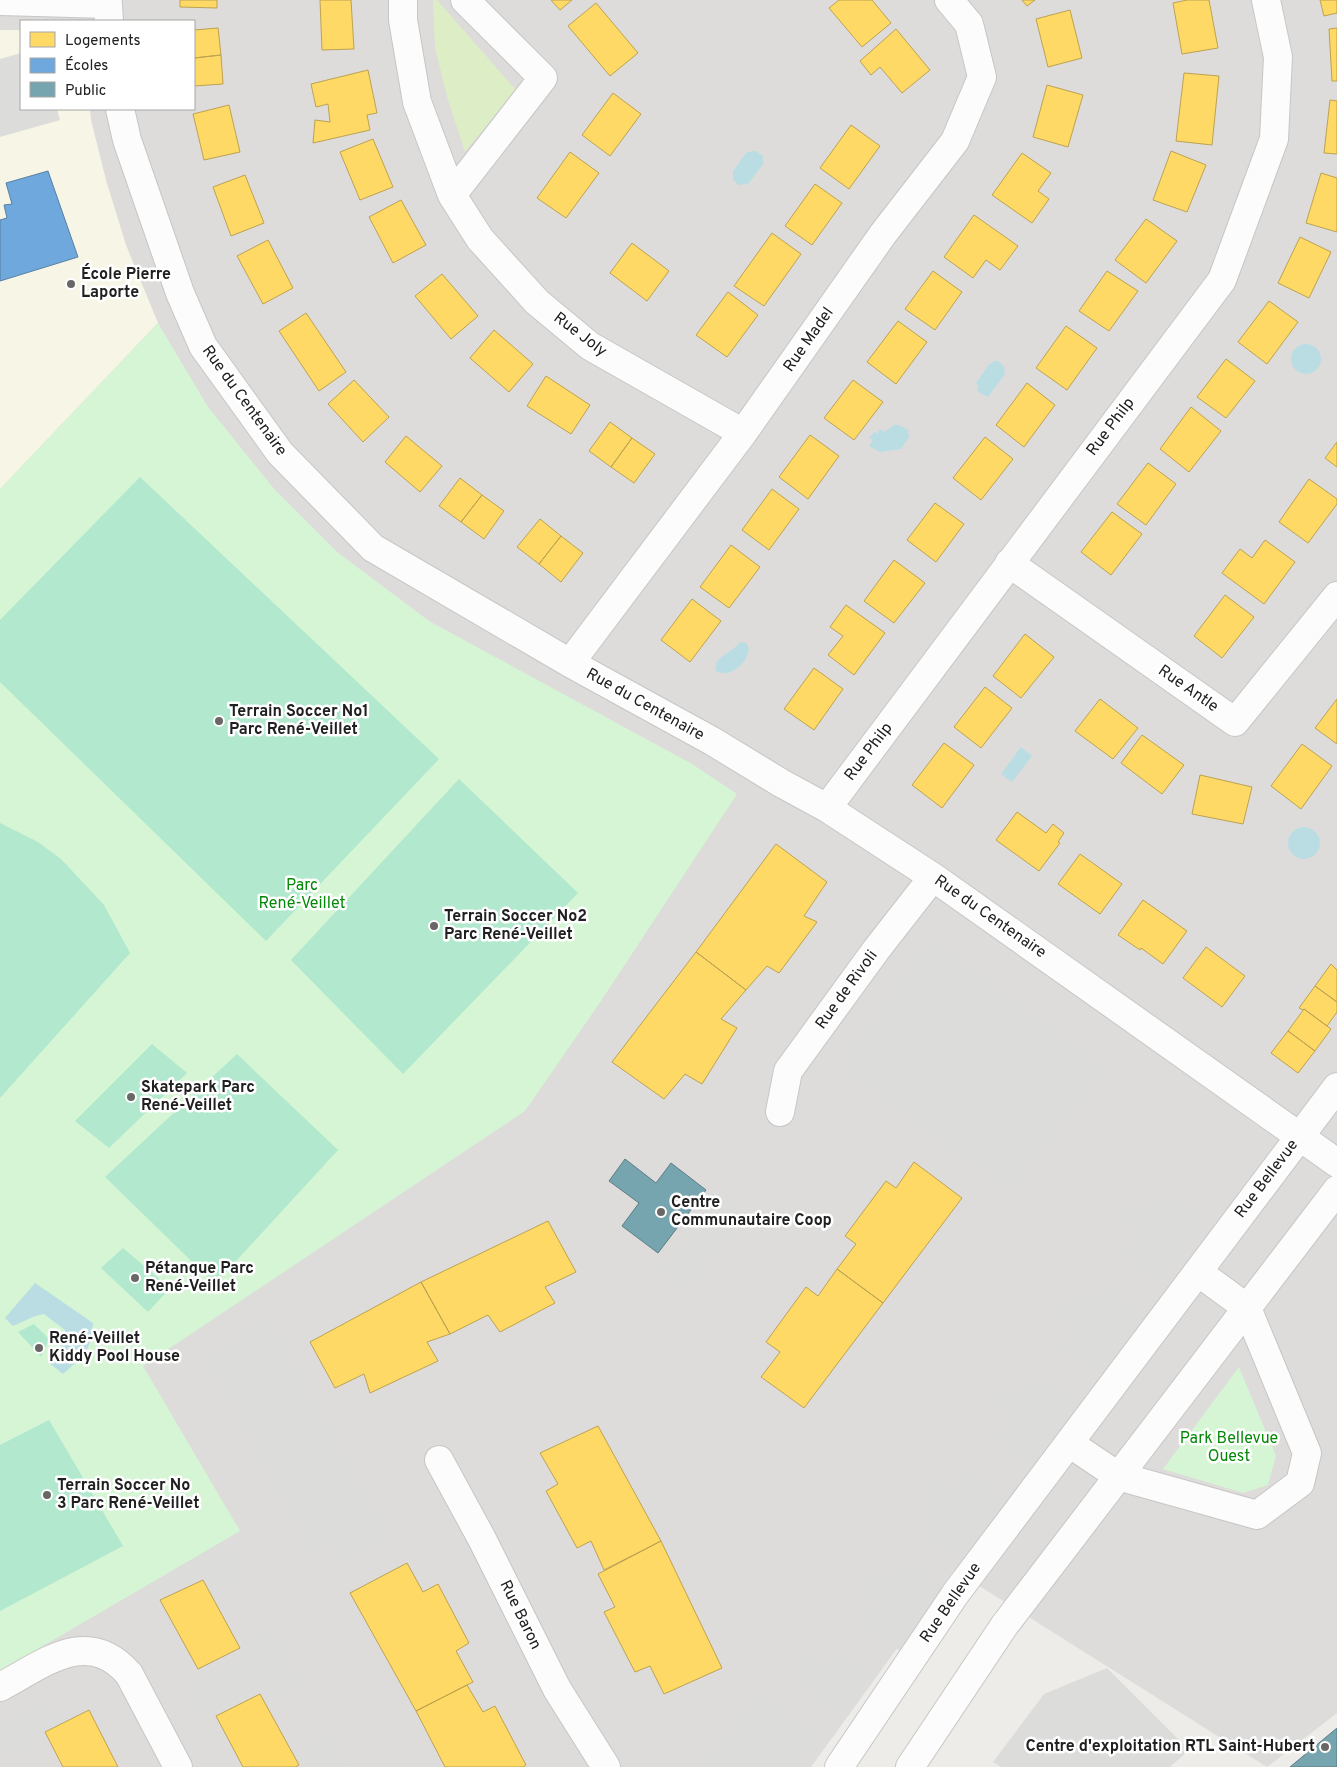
<svg xmlns="http://www.w3.org/2000/svg" width="1337" height="1767" viewBox="0 0 1337 1767" font-family="Overpass,sans-serif">
	<style>
		.residential { fill: #dddcda; fill-rule: evenodd }
		.education { fill: #f7f5e5 }
		.religious { fill: #dcdcda }
		.grass { fill: #ddedc6 }
		.park { fill: #d5f5d4 }
		.pitch { fill: #b1e8ce }
		.water { fill: #badde4 }
		.homes { fill: #ffd966; stroke: #bca251 }
		.schools { fill: #6fa8dc; stroke: #577fa4 }
		.public { fill: #76a5af; stroke: #5c7d84 }
		.lines { fill: none; stroke-linecap: round; stroke-linejoin: round }
		.minor-casing { stroke: #c7c6c5; stroke-width: 30 }
		.minor { stroke: #fcfcfc; stroke-width: 28 }
		.poi-dot { fill: #686766; stroke: #fff; stroke-width: 2 }
		.labels { text-anchor: middle; dominant-baseline: central; stroke-width: 5; stroke-linejoin: round; paint-order: stroke }
		.poi-label { font-size: 16px; font-weight: bold; fill: #202020; stroke: #fff; text-anchor: start }
		.street-label { font-size: 16px; fill: #202020; stroke: #fff }
		.park-label { font-size: 16px; fill: #048808; stroke: #fff }
	</style>
	<rect width="100%" height="100%" fill="#eeece9"/>
	<path class="residential" d="M0 0H1337V1713L1267 1767 954 1570 811 1767H0ZM21 21H194V109H21Z"/>
	<path class="education" d="M0 30H21V109H90L91 120 106 180 126 245 158 323 0 489Z"/>
	<path class="religious" d="M21 53V109H57L60 120 0 137V59Z
		M931 940 1106 1069 1008 1190 839 1065Z
		M1167 1193 1206 1221 1160 1283 1121 1255 1137 1234 1118 1220 1131 1202 1151 1215Z
		M719 1195 745 1218 687 1291 661 1269Z
		M1106 1285 1145 1313 1099 1375 1060 1347 1075 1326 1057 1312 1070 1293 1090 1307Z
		M269 1320 359 1486 389 1537 345 1561 332 1540 311 1553 205 1354Z
		M1039 1377 1078 1405 1033 1468 994 1439 1009 1418 990 1404 1004 1386 1023 1399Z
		M969 1470 1008 1498 962 1560 923 1532 939 1511 920 1497 933 1478 953 1492Z
		M220 1533 242 1576 213 1591 204 1575 143 1603 131 1579Z
		M906 1561 945 1589 900 1651 861 1623 876 1602 857 1588 871 1569 890 1583Z
		M273 1625 304 1685 270 1702 264 1691 204 1722 185 1685 242 1655 237 1644Z
		M843 1651 874 1675 846 1719 790 1674 805 1655 828 1672Z
		M1107 1668 1189 1750 1170 1767H1001L993 1762 1044 1694Z
		M754 1694 821 1734 798 1767H703Z
		M49 1699 62 1724 36 1736 37 1745 9 1757 0 1740V1723Z
		M330 1735 347 1767H297L300 1765 294 1754Z"/>
	<path class="grass" d="M433 0H437L516 90 465 152 448 100 435 48Z"/>
	<path class="park" d="M158 323 208 407 275 490 337 552 429 621 692 764 737 794 601 1001 525 1111 143 1366 240 1531 0 1671V489Z
		M1239 1367 1276 1456 1268 1485 1243 1493 1163 1469Z"/>
	<path class="pitch" d="M140 477 439 759 266 941 0 682V620Z
		M459 779 578 893 403 1074 291 960Z
		M0 823 38 842 61 859 104 905 130 953 0 1098Z
		M152 1044 187 1073 109 1148 75 1121Z
		M237 1054 338 1150 215 1284 105 1177Z
		M123 1248 170 1288 148 1312 101 1268Z
		M34 1324 49 1339 41 1357 18 1332Z
		M49 1420 123 1546 0 1611V1445Z"/>
	<path class="water" d="M756 151 763 156V164L748 184 739 185 733 180V171L747 152Z
		M1291 359a15 15 0 1 1 30 0a15 15 0 1 1-30 0Z
		M994 361H998L1004 366 1005 374 988 397 977 391 979 386 976 383 990 363 991 364Z
		M894 425H899L908 430 909 437 901 449 880 452 869 446 873 440 869 438 874 432 877 434 880 429 884 432Z
		M740 642 746 643C755 652 739 671 728 673 724 674 720 672 716 671 714 659 722 657 730 651 734 649 737 645 740 642Z
		M1021 747 1032 756 1012 782 1001 774Z
		M1288 843a16 16 0 1 1 32 0a16 16 0 1 1-32 0Z
		M35 1283 93 1323C90 1353 85 1355 63 1374L49 1363 66 1339 65 1330 44 1314 35 1316 13 1326 5 1318Z"/>
	<path class="homes" d="M180 0H217V8L180 7Z
		M320 0H351L354 49 322 50Z
		M551 0H572L560 10Z
		M839 0H872L891 23 862 47 829 8Z
		M1022 0H1035L1027 6Z
		M1187 0H1209L1218 48 1182 54 1173 3Z
		M1320 0H1337V13L1324 16Z
		M596 3 638 53 610 76 568 26Z
		M1070 10 1082 58 1048 67 1036 19Z
		M218 28 221 55 194 58V30Z
		M1337 28V81H1332L1329 29Z
		M896 29 930 70 902 93 880 67 871 75 860 61Z
		M221 55 223 84 194 86V58Z
		M368 70 377 113 367 115 370 130 313 143 315 120 330 122 328 104 316 107 311 84Z
		M1184 73 1219 76 1212 145 1176 141Z
		M1047 85 1083 95 1068 147 1033 137Z
		M613 93 641 114 610 156 582 135Z
		M1330 100 1337 101V154L1324 153Z
		M229 105 240 152 204 160 193 114Z
		M851 125 880 146 849 189 820 168Z
		M373 139 393 187 360 200 340 152Z
		M1171 151 1206 165 1187 212 1153 200Z
		M570 152 599 173 566 218 537 198Z
		M1022 153 1051 173 1038 191 1049 199 1032 223 992 195Z
		M1321 173 1337 178V232L1306 223Z
		M245 175 264 223 231 236 213 187Z
		M815 184 842 203 812 245 785 226Z
		M401 200 426 245 393 263 369 217Z
		M974 215 1018 246 1000 270 986 260 973 278 944 257Z
		M1146 219 1177 241 1146 283 1115 260Z
		M772 233 801 254 764 306 734 286Z
		M1300 237 1331 252 1309 298 1278 283Z
		M268 240 293 288 263 304 237 256Z
		M632 243 669 271 647 301 610 273Z
		M933 271 962 292 935 330 905 309Z
		M1107 271 1138 291 1109 331 1079 311Z
		M442 274 478 316 451 339 415 296Z
		M728 292 758 315 727 357 696 335Z
		M1269 301 1298 322 1267 364 1238 342Z
		M306 313 346 372 319 391 279 331Z
		M898 321 927 342 896 384 867 362Z
		M1066 326 1097 348 1067 390 1036 368Z
		M494 330 533 364 509 392 470 358Z
		M1226 359 1255 381 1226 418 1197 397Z
		M546 376 590 405 571 434 527 406Z
		M354 380 389 417 363 442 328 404Z
		M853 380 883 402 854 440 824 418Z
		M1027 383 1055 405 1024 447 996 425Z
		M1191 407 1221 431 1189 472 1160 449Z
		M610 422 632 438 611 467 589 451Z
		M810 435 839 456 808 499 779 477Z
		M406 436 442 466 420 492 385 462Z
		M985 437 1013 459 981 500 953 478Z
		M632 438 655 454 634 483 611 467Z
		M1337 442V467L1325 458Z
		M1148 463 1176 484 1146 525 1117 504Z
		M460 478 482 495 461 522 439 506Z
		M1309 479 1337 499V504L1308 543 1279 522Z
		M772 489 799 509 769 550 742 530Z
		M482 495 504 511 484 539 461 522Z
		M935 503 964 524 936 562 907 540Z
		M1112 512 1142 534 1111 575 1081 552Z
		M540 519 561 536 539 564 517 547Z
		M561 536 583 553 561 582 539 564Z
		M1265 540 1295 562 1264 604 1222 573 1240 549 1252 558Z
		M731 545 760 567 729 608 700 587Z
		M894 560 925 583 894 623 864 601Z
		M1225 595 1254 617 1222 658 1194 636Z
		M692 599 721 621 690 662 661 640Z
		M846 605 885 633 854 675 828 655 843 636 830 627Z
		M1025 634 1054 657 1021 698 993 676Z
		M814 668 843 689 814 730 784 709Z
		M985 687 1012 708 981 748 954 727Z
		M1100 699 1138 728 1113 759 1075 731Z
		M1337 699V744L1315 728Z
		M1142 735 1184 765 1162 794 1121 763Z
		M944 743 974 765 942 808 912 785Z
		M1302 744 1332 766 1301 809 1271 786Z
		M1200 775 1252 787 1243 824 1192 814Z
		M1017 812 1046 833 1053 824 1064 833 1058 842 1060 843 1039 871 996 840Z
		M776 844 827 882 804 916 817 922 779 973 767 966 746 990 696 952Z
		M1080 854 1122 884 1100 914 1058 884Z
		M1143 900 1187 931 1163 964 1141 948 1140 950 1118 935Z
		M1206 947 1245 976 1222 1007 1183 978Z
		M696 952 746 990 721 1019 737 1028 702 1084 685 1074 664 1099 612 1062Z
		M1331 964 1337 970V1002L1315 986Z
		M1315 986 1337 1002V1012L1327 1026 1304 1009 1303 1010 1299 1008Z
		M1304 1009 1331 1029 1315 1051 1288 1031Z
		M1288 1031 1315 1051 1298 1073 1271 1053Z
		M914 1162 962 1198 883 1303 837 1269 856 1244 845 1236 886 1181 896 1188Z
		M548 1221 576 1272 545 1287 555 1303 500 1332 488 1315 450 1334 421 1282Z
		M837 1269 883 1303 804 1408 761 1377 780 1352 766 1342 806 1287 818 1296Z
		M421 1282 450 1334 427 1342 438 1361 370 1393 364 1374 335 1388 310 1342Z
		M598 1426 661 1541 604 1570 591 1541 577 1548 546 1491 558 1484 540 1453Z
		M661 1541 722 1668 664 1694 650 1666 635 1672 604 1612 615 1607 598 1574Z
		M407 1563 423 1592 438 1584 469 1643 456 1651 473 1682 416 1711 350 1593Z
		M203 1580 240 1648 198 1669 160 1600Z
		M467 1685 483 1712 495 1706 526 1765 523 1767H445L416 1711Z
		M260 1694 299 1765 295 1767H243L216 1716Z
		M89 1710 118 1767H63L45 1732Z"/>
	<path class="schools" d="M48 171 78 257 0 281V220L7 218 4 205 12 204 6 183Z"/>
	<path class="public" d="M625 1159 656 1183 671 1163 706 1190 658 1253 622 1226 639 1203 609 1181Z
		M1337 1728V1767H1290Z"/>
	<g class="lines">
		<g class="minor-casing">
			<path id="minor" d="M403 0V20L417 102 452 195 480 239 537 302 590 346 743 433
				M0 1 108 4 109 21
				M120 109 127 140 180 293 203 346 280 453 373 548 570 663 712 741 781 783 827 808 933 877 1337 1163
				M452 195 543 78 465 0
				M1009 563 1235 722 1337 596
				M570 663 743 433 883 234 955 141 982 77 969 24 949 0
				M827 808 1222 280 1274 139 1278 57 1266 0
				M780 1112 788 1071 876 950 933 877
				M1069 1443 1118 1476 1257 1515 1300 1483 1307 1453 1247 1308 1198 1272
				M439 1460 482 1539 557 1689 606 1767
				M0 1687C44 1664 87 1626 129 1674L178 1767
				M839 1767 956 1593 1337 1087
				M910 1767 1004 1626 1337 1190"/>
		</g>
		<use href="#minor" class="minor"/>
	</g>
	<g class="poi-dot">
		<circle cx="71" cy="284" r="5"/>
		<circle cx="219" cy="721" r="5"/>
		<circle cx="434" cy="926" r="5"/>
		<circle cx="131" cy="1097" r="5"/>
		<circle cx="661" cy="1212" r="5"/>
		<circle cx="135" cy="1278" r="5"/>
		<circle cx="39" cy="1348" r="5"/>
		<circle cx="47" cy="1495" r="5"/>
		<circle cx="1325" cy="1747" r="5"/>
	</g>
	<g class="labels">
		<g class="poi-label">
			<text x="81" y="275">École Pierre<tspan x="81" dy="18">Laporte</tspan></text>
			<text x="229" y="712">Terrain Soccer No1<tspan x="229" dy="18">Parc René-Veillet</tspan></text>
			<text x="444" y="917">Terrain Soccer No2<tspan x="444" dy="18">Parc René-Veillet</tspan></text>
			<text x="141" y="1088">Skatepark Parc<tspan x="141" dy="18">René-Veillet</tspan></text>
			<text x="671" y="1203">Centre<tspan x="671" dy="18">Communautaire Coop</tspan></text>
			<text x="145" y="1269">Pétanque Parc<tspan x="145" dy="18">René-Veillet</tspan></text>
			<text x="49" y="1339">René-Veillet<tspan x="49" dy="18">Kiddy Pool House</tspan></text>
			<text x="57" y="1486">Terrain Soccer No<tspan x="57" dy="18">3 Parc René-Veillet</tspan></text>
			<text x="1315" y="1747" text-anchor="end">Centre d'exploitation RTL Saint-Hubert</text>
		</g>
		<g class="street-label">
			<text transform="translate(580 335) rotate(37)">Rue Joly</text>
			<text transform="translate(809 340) rotate(-55)">Rue Madel</text>
			<text transform="translate(244 401) rotate(54)">Rue du Centenaire</text>
			<text transform="translate(1111 427) rotate(-53)">Rue Philp</text>
			<text transform="translate(1188 689) rotate(35)">Rue Antle</text>
			<text transform="translate(645 705) rotate(29)">Rue du Centenaire</text>
			<text transform="translate(869 752) rotate(-53)">Rue Philp</text>
			<text transform="translate(990 917) rotate(35)">Rue du Centenaire</text>
			<text transform="translate(847 990) rotate(-54)">Rue de Rivoli</text>
			<text transform="translate(1267 1179) rotate(-53)">Rue Bellevue</text>
			<text transform="translate(951 1603) rotate(-55)">Rue Bellevue</text>
			<text transform="translate(520 1615) rotate(64)">Rue Baron</text>
		</g>
		<g class="park-label">
			<text x="302" y="886">Parc<tspan x="302" dy="18">René-Veillet</tspan></text>
			<text x="1229" y="1439">Park Bellevue<tspan x="1229" dy="18">Ouest</tspan></text>
		</g>
	</g>
	<rect x="20" y="20" width="175" height="90" fill="#ffffff" stroke="#a6a6a6"/>
	<rect x="30" y="32" width="25" height="15" fill="#ffd966" stroke="#a6a6a6"/>
	<text x="65" y="45" font-size="15" fill="#202020">Logements</text>
	<rect x="30" y="58" width="25" height="15" fill="#6fa8dc" stroke="#a6a6a6"/>
	<text x="65" y="70" font-size="15" fill="#202020">Écoles</text>
	<rect x="30" y="82" width="25" height="15" fill="#76a5af" stroke="#a6a6a6"/>
	<text x="65" y="95" font-size="15" fill="#202020">Public</text>
</svg>
